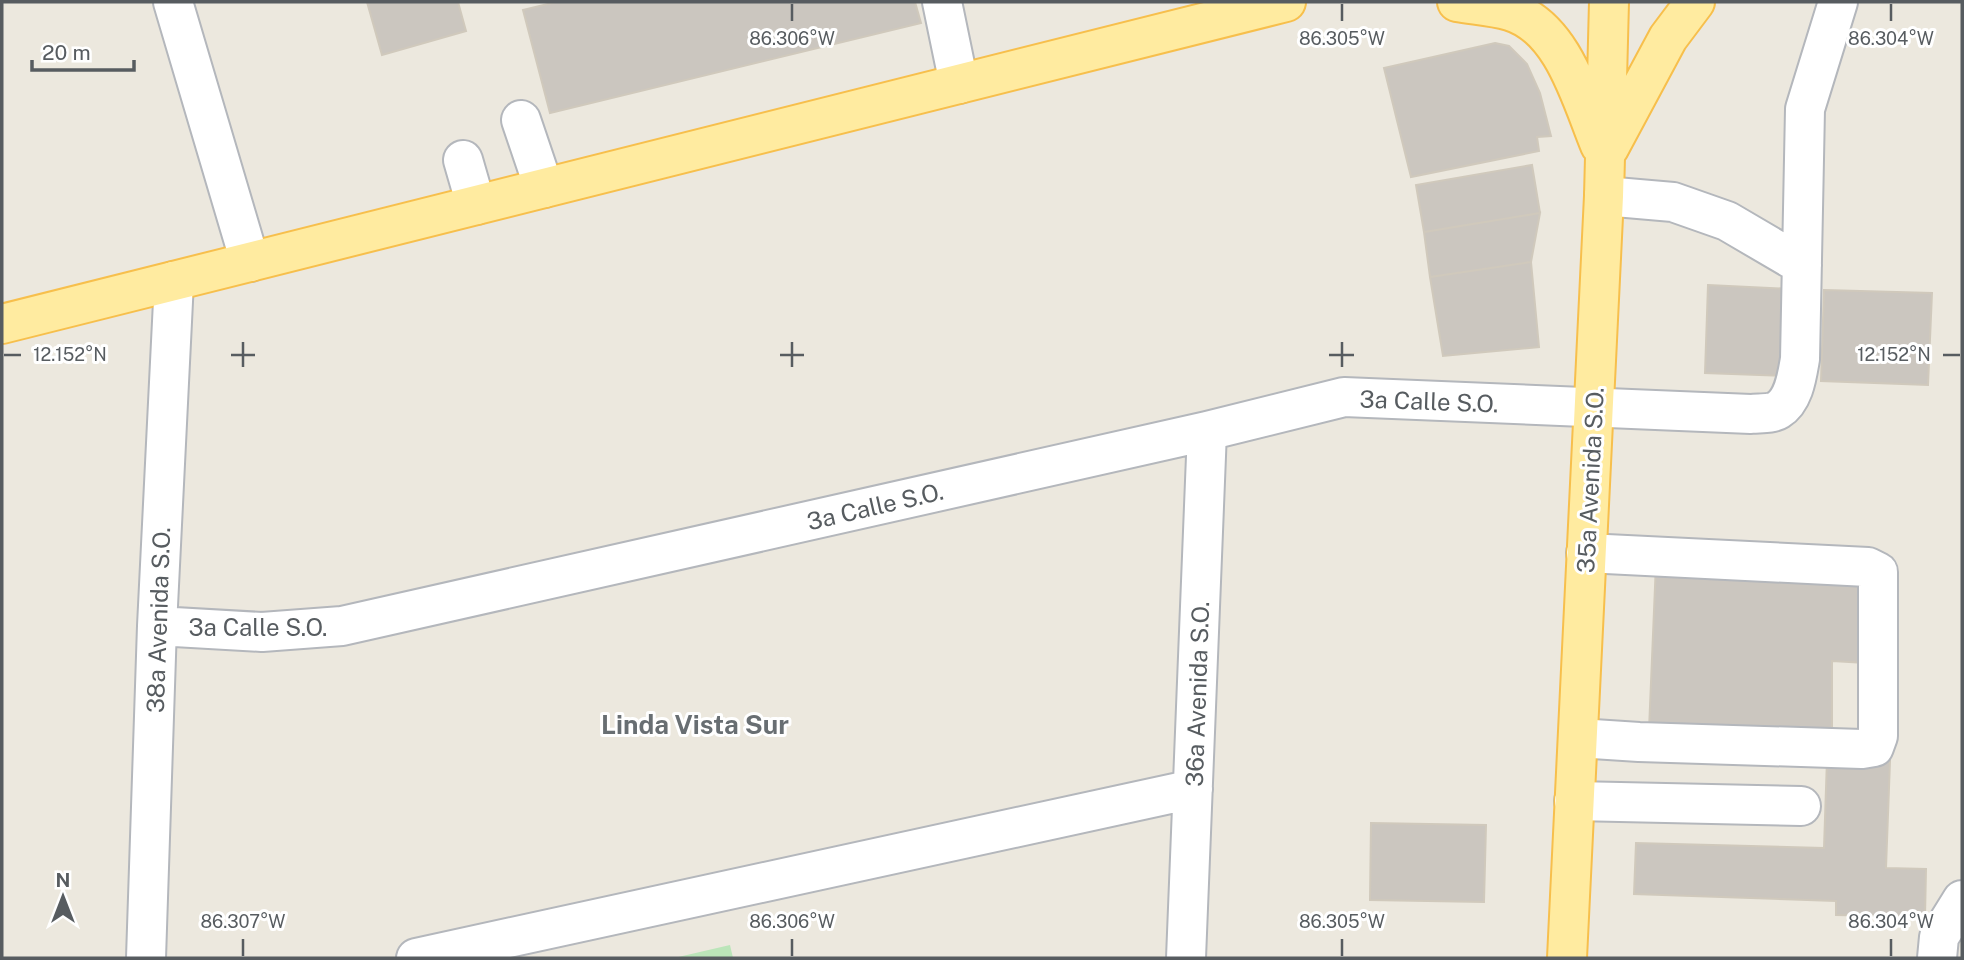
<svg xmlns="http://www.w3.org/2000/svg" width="1964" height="960" viewBox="0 0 1964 960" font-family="'Public Sans',sans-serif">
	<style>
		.green { fill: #bbe5b9 }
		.building { fill: #cbc6bf; stroke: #d0c9bc; stroke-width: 2 }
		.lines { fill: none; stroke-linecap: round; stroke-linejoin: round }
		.minor-casing { stroke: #b4b7bc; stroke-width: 42 }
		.major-casing { stroke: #f7bf4c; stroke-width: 42 }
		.minor { stroke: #fff; stroke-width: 38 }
		.major { stroke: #ffeba0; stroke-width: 38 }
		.ticks { fill: none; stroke: #575c60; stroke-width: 2.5 }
		.labels { text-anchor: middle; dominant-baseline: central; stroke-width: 6; stroke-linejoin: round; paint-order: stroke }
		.street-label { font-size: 24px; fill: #575c60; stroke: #fff }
		.neighbourhood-label { font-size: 26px; font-weight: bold; fill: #686e72; stroke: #fff }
		.ticks-label { font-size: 18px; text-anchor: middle; fill: #575c60; stroke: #fff; stroke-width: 6; stroke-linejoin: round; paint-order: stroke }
	</style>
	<rect width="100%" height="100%" fill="#ece8de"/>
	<path class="green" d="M730 945 733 958H674Z"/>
	<path class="building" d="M367 2H458L466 31 382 55Z
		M556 2H915L921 23 550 113 523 10Z
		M1495 43 1509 46 1527 64 1540 93 1551 136 1537 137 1539 151 1411 177 1384 68Z
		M1532 165 1540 213 1424 232 1416 185Z
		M1540 213 1531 262 1430 277 1424 232Z
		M1531 262 1539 347 1443 356 1430 277Z
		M1708 285 1791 289 1790 376 1705 373Z
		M1824 290 1932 293 1928 385 1821 381Z
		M1656 563 1866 575 1865 663 1832 661V740L1649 730Z
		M1827 759 1890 761 1886 868 1926 869 1925 917 1836 915V901L1634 894 1636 843 1824 848Z
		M1371 823 1486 825 1484 902 1370 900Z"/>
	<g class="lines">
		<g class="minor-casing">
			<path id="minor" d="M173 2 250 262
				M942 2 959 84
				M521 120 544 188
				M463 160 476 205
				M1604 196 1673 202 1727 221 1802 265
				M157 626 262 632 342 626 1207 431 1344 397 1751 414C1759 413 1772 414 1778 410 1794 400 1797 376 1800 359L1805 109 1838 2
				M1578 738 1639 742 1862 749 1874 747 1878 736V572L1868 567 1586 553
				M1574 801 1801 806
				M146 958 157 626 174 281
				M416 958 1193 789
				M1186 958 1207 431
				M1937 958 1939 937 1962 900"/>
		</g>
		<g class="major-casing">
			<path id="major" d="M1457 2C1474 5 1493 6 1510 11 1563 27 1581 99 1600 145
				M1609 148 1668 38 1695 2
				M2 324 1286 2
				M1567 958 1604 196 1609 2"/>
		</g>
		<use href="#minor" class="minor"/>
		<use href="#major" class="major"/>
	</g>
	<path class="ticks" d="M792 4V21M1342 4V21M1891 4V21M243 342V367M792 342V367M1342 342V367M4 355H21M231 355H255M780 355H804M1329 355H1354M1943 355H1960M243 939V956M792 939V956M1342 939V956M1891 939V956"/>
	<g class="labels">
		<g class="street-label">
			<text transform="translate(1429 401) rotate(2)">3a Calle S.O.</text>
			<text transform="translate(1590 480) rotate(-87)">35a Avenida S.O.</text>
			<text transform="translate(875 506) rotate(-13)">3a Calle S.O.</text>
			<text transform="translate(158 620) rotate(-88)">38a Avenida S.O.</text>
			<text x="258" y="627">3a Calle S.O.</text>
			<text transform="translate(1197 694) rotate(-88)">36a Avenida S.O.</text>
		</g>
		<g class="neighbourhood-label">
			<text x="695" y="724">Linda Vista Sur</text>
		</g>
	</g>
	<g class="ticks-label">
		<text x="792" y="45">86.306°W</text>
		<text x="1342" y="45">86.305°W</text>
		<text x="1891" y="45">86.304°W</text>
		<text x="70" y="361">12.152°N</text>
		<text x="1894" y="361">12.152°N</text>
		<text x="243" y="928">86.307°W</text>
		<text x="792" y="928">86.306°W</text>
		<text x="1342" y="928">86.305°W</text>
		<text x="1891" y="928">86.304°W</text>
	</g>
	<rect width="1964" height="960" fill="none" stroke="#575c60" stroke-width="7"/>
	<g transform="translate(63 897)" stroke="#ffffff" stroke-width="5" paint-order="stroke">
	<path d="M0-5L12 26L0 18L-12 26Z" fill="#575c60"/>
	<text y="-10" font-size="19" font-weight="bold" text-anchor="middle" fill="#575c60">N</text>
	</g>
	<path d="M32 60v10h102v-10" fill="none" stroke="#575c60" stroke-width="3.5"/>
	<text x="42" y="60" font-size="21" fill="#575c60" stroke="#ffffff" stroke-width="5" paint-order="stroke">20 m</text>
</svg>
